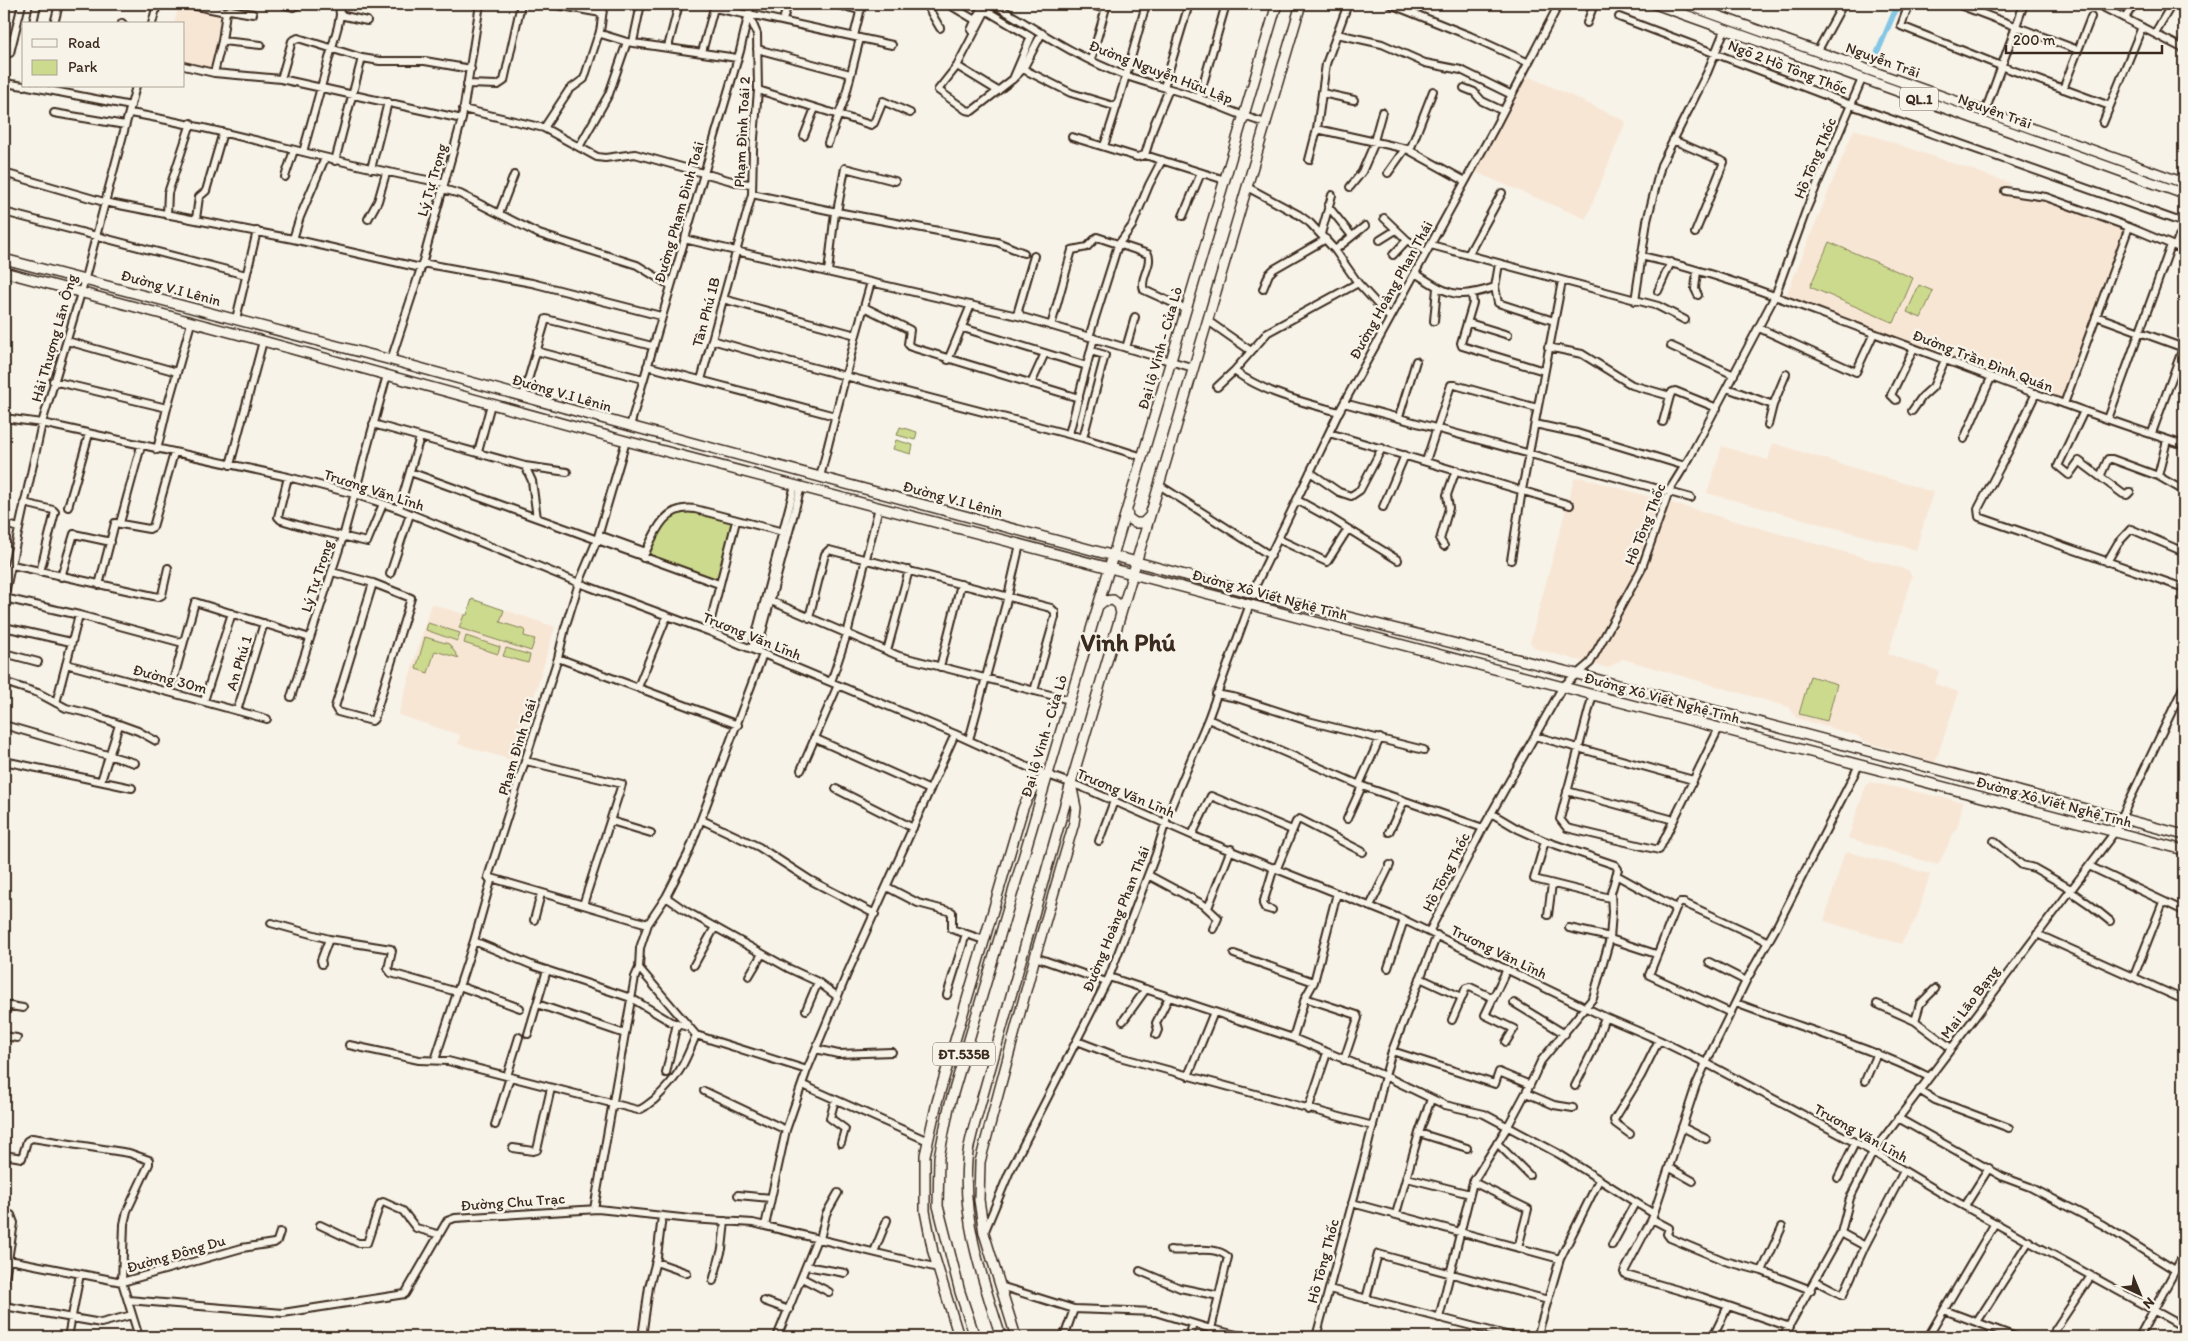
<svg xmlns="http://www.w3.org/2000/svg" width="2188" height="1341" viewBox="0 0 2188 1341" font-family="Itim,sans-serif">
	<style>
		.built { fill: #f8e6d5 }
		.green { fill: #ccda8e; stroke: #848256 }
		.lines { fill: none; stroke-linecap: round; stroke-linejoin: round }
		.canal { stroke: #84c6e5; stroke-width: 5.5 }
		.minor-casing { stroke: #3b2a1e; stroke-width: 10 }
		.major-casing { stroke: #3b2a1e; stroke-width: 12 }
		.minor { stroke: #f7f3e8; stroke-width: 6 }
		.major { stroke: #f7f3e8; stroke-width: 9 }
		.labels { text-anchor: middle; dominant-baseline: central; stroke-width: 5; stroke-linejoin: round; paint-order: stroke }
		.shield { fill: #f7f3e8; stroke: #73665b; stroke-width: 1 }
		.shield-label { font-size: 14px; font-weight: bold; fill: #3b2a1e }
		.street-label { font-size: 15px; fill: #3b2a1e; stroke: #f7f3e8 }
		.town-label { font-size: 25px; font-weight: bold; fill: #3b2a1e; stroke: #f7f3e8 }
	</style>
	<rect width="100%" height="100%" fill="#f7f3e8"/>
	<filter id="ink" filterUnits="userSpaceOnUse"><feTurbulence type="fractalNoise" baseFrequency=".02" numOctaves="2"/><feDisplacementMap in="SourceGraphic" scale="10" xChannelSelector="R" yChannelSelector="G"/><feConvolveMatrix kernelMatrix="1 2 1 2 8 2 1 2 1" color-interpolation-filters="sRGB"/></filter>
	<g filter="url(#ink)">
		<path class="built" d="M179 6 223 16 213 70 184 63V24H174Z
			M1526 75 1626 121 1586 219 1475 172Z
			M1854 129 2010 183 2006 194 2043 198 2126 231 2066 399 1946 358 1785 298Z
			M1773 443 1933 492 1916 550 1707 493 1722 446 1768 460Z
			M1580 477 1908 570 1912 576 1888 654 1939 671 1935 684 1959 692 1935 763 1863 741 1858 736 1796 718 1789 707 1623 659 1608 668 1536 649 1530 642 1574 479Z
			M472 599 555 627 515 761 458 744 460 735 398 715 431 604 467 615Z
			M1871 782 1963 802 1958 825 1938 865 1848 838 1866 786Z
			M1849 852 1930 874 1917 917 1901 944 1824 921 1844 854Z"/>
		<path class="green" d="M1829 242 1913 278 1894 323 1810 287Z
			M1919 285 1933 291 1921 318 1907 312Z
			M900 427 917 432 915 440 897 435Z
			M896 440 913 445 911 454 893 449Z
			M684 508 736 521 719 584 643 558 661 521Z
			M472 599 504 610 500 622 525 630 524 636 535 639 531 651 459 628 464 615H467Z
			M428 623 460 633 457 641 426 630Z
			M466 636 500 647 498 654 464 643Z
			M425 637 449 644 459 658 435 651 428 673 416 669Z
			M506 648 530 655 528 663 503 656Z
			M1810 676 1837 684 1827 721 1799 714Z"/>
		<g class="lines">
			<path class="canal" d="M1875 58 1898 4"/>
			<g class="minor-casing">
				<path id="minor" d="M186 4 226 12 222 41 214 73
					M282 4 293 7 299 4
					M551 4 601 13
					M834 4 861 10
					M926 4 940 28
					M948 4 975 20
					M993 4C1036 29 1077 58 1124 75 1148 84 1174 89 1198 98 1221 106 1242 117 1266 123
					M1088 4 1105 9
					M1390 4 1470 36 1529 63
					M1909 4 1901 26 2001 66 2110 106
					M1957 4 2078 50
					M2097 4 2184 49
					M2176 4 2184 8
					M226 12 230 10 253 14
					M749 14 892 45
					M340 15 367 21
					M1619 17 1851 105 2184 223
					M2125 18 2134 4
					M783 20 788 4
					M33 23 37 4
					M122 23 123 24
					M1587 23 1594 4
					M54 24 59 4
					M152 24 157 4
					M971 30 983 4
					M2155 33 2172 4
					M601 34 627 42 737 58
					M1337 34 1382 44 1425 63 1461 70 1512 95
					M854 36 862 4
					M222 41 261 45
					M633 42 641 4
					M668 47 679 4
					M757 49 850 74
					M1817 52 1843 4
					M10 53 22 4
					M1091 60 1107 4
					M184 66 214 73 281 79 462 119
					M957 66 998 91
					M1023 69 1042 33
					M281 79 292 41 298 38 362 58 380 61H425L471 69
					M1013 79 1031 37 987 11 984 14 957 66 938 90 966 110 972 111 1013 79 1023 69 1071 93 1117 107
					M4 83 24 86
					M467 84 498 85 504 81 521 4
					M28 86 131 106
					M1164 87 1189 4
					M1464 88 1474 92 1482 101 1503 111
					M2063 89 2091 17
					M758 90 871 125 874 123 883 101 910 113
					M1322 93 1354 100
					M1199 98 1226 4
					M463 109 544 128 597 157 605 158 635 154 739 183 752 184
					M1985 112 2024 4
					M54 113 125 125
					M130 113C236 131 338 165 444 183
					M2103 123 2142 27
					M544 128 569 90 584 79 597 39C603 30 600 15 605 4
					M1317 129 1407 149 1465 181
					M804 136 815 108
					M1072 137 1137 157 1145 155 1225 180
					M1673 140 1724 162 1695 233
					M1374 141 1382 112
					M828 143 845 98 860 38
					M1104 146C1120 99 1133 52 1146 4
					M579 147 609 94 627 42
					M1410 150 1433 91
					M303 152 338 26 340 15 339 4
					M1145 155 1154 125 1169 89
					M1309 160 1317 129 1326 64 1348 4
					M335 161 362 58
					M371 169 388 102
					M4 173 104 202 293 239 421 268
					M1388 173 1405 149
					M285 177 294 150
					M1247 187 1299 215 1310 223 1335 250 1358 283 1390 318
					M1350 187 1362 172 1375 142
					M443 189 460 194 539 234 637 265 671 286
					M2005 191 2046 197 2129 227 2184 250
					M752 194 837 212 997 242 1024 253
					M1328 206 1352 236
					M4 212 246 275
					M837 212 845 168 895 181
					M499 214 514 175
					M167 215 168 193 191 123
					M1183 216 1201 173
					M1384 218 1407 240 1426 252
					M196 219 199 197 206 191 223 132
					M368 219 378 201 386 173
					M1321 234 1332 195
					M293 239 300 217 325 158
					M684 239 1022 317
					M1380 240 1396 230
					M1431 245 1658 306 1685 320
					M2175 246 2184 226
					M1335 250 1365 226
					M1393 255 1407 240
					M1468 255 1502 193
					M1034 256 1018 311 1022 317 1194 368
					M1641 256C1716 272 1788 301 1860 328 1968 368 2075 410 2184 445
					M422 263 532 283 661 316
					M1499 264 1495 287 1498 303 1554 321
					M1697 271 1695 289 1698 295
					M828 272 835 212
					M1415 273C1449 295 1456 300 1495 287
					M1263 289 1269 274 1274 269 1326 239
					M1658 291 1671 262
					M1472 294 1473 303 1461 343 1462 346 1544 371
					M723 299 856 335
					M1635 301 1647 221 1661 165 1707 73 1725 29
					M864 307 910 330 908 344 911 347 1079 398
					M2096 316 2184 348
					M236 319 257 231
					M1208 321 1251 351
					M1434 321 1437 288
					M1469 323 1508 335
					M1051 326 1072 250 1087 247 1097 237 1148 254C1153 265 1139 278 1144 290L1186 309
					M963 328 1087 366
					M1759 328 1856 372 1874 333
					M1089 337 1118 245 1132 226 1149 185 1162 160
					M712 340 761 354 1083 438 1143 457
					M67 341 177 372
					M1671 346 1734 375
					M1548 347 1582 354 1632 385 1670 396 1672 392 1675 391 1717 408
					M1126 348 1135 317
					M536 351 643 379
					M391 360 421 268 462 119 480 4
					M948 360 971 305
					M647 366 835 416
					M701 380 752 194 753 150 758 90 757 34 749 15 714 8 702 52
					M53 381 167 408
					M1031 384 1045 353
					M1217 387 1234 371
					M1727 388 1773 405
					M2036 393 2009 450 1978 509 1979 517 2184 588
					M523 397 546 319 652 346
					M1896 400 1891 395 1914 348
					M1344 403 1691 498
					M2064 404 2129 227
					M1912 411 1922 397 1933 387 1945 360
					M2084 411 2058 466 2069 475 2079 461 2123 494 2127 495 2130 492
					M1339 412C1302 402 1265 393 1234 371L1268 332 1358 283
					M1399 417 1416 361
					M4 418 42 423 288 477 354 494 399 509 579 583 708 631 955 734 1034 770 1084 788 1196 837 1404 920 1605 1017 1659 1040 1706 1063 1873 1152 1946 1196 2184 1327
					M2108 419 2171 245
					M1663 422 1670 396
					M373 424 420 437
					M1535 424 1577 433 1685 466
					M1768 425 1773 405 1786 374
					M630 426 740 51 751 4
					M1329 433 1570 505
					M2152 433 2184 345
					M1069 434 1094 338
					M1083 438 1105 355 1091 351
					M1964 439 1991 378
					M157 450 167 408 191 323
					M478 452 491 404
					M1426 461 1451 385H1455L1537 408
					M230 465 263 341
					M525 466 532 481 537 518
					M410 472 719 584
					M1310 472 1339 492 1351 496 1360 490 1382 448
					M2158 476 2167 440
					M288 477 278 517 281 520 311 529 367 542 383 504
					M820 477 856 335 871 282
					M2100 477 2108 459H2112L2158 476 2184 491
					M1159 485 1271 556
					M1297 500 1332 519 1398 560
					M24 503 53 510 55 512 40 572
					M68 507 89 434
					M1383 507 1405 455
					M399 509 420 437 525 466 567 472
					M120 523 141 446
					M4 524 19 528
					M599 535 646 552
					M1278 539 1327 562 1348 529
					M1444 546 1440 540 1449 508 1447 495 1456 470
					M643 558C654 535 663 504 695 509L783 532
					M1511 560 1522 490 1562 281
					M2107 562 2118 543 2131 529 2184 552
					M12 565 158 597 162 595 168 568
					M332 572 373 583 411 598 374 719 372 721 338 712 335 707 373 583
					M390 574 410 514
					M61 577 74 534 111 542
					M99 585 115 523 149 529 153 527 174 453
					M1252 593 1339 412 1494 129 1559 4
					M4 598 42 423 81 293 136 86
					M4 598 79 615 183 643
					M771 601 899 656 1070 700
					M809 618 825 554 829 550 1051 608 1055 612V617L1034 691
					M4 627 71 642
					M708 631 736 521
					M752 649 795 485
					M757 651 801 487
					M887 651 909 570
					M4 653 38 662
					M558 658 738 725
					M66 664 267 719
					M940 667 961 584
					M4 682 38 693 66 708 91 714 138 731 156 741
					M831 682 847 634 879 507
					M638 687 667 616
					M170 692 195 602 310 638
					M1216 694 1237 698 1308 721 1424 750
					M1593 694 1560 819 1567 828 1659 850 1719 728
					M291 697 343 537 387 375
					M204 701 232 613
					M56 703 79 615
					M237 711 264 623
					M1208 719 1362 786 1483 828
					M4 725 135 763
					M1535 736 1693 780
					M814 738 930 790
					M969 740 1008 596 1020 544
					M4 761 132 788
					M526 761 622 784 583 905
					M801 770 838 685
					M101 781 119 725
					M1359 785 1380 738
					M836 789 913 828
					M1567 791 1674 820
					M1347 819 1362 786
					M702 820 759 847 810 880 875 914
					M611 821 651 833
					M1389 832 1404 801
					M1192 835 1211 796 1292 830
					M1099 841 1114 801
					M1545 841 1534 879 1610 898
					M1994 841 2022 865 2034 868 2071 889
					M2089 866 2184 911
					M1277 868 1296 822 1299 819 1363 852
					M1148 875 1204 905 1218 918 1213 929
					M1616 875 1676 908
					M488 877 648 924
					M887 887 918 903 952 912V929L984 940
					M2070 891 2089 904 2110 921
					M666 897 686 911 788 968 818 982 838 997
					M1370 906 1390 865
					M1208 908 1231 849
					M1272 910 1265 908 1263 904 1274 867
					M1548 915 1552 884
					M534 920 541 894
					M271 923 329 939 391 949 392 951 388 969 391 973 457 992
					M1569 928 1610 937
					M1429 932 1483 828 1563 686 1590 663 1641 570 1669 491 1690 457 1775 296 1807 208 1862 79
					M2037 934 2184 1000
					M1610 939 1656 954
					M474 941 534 966 631 998 671 1022 688 1027
					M1234 954 1314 982
					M1035 957 1106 982
					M1709 962 1746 981
					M322 964 321 960 329 939
					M694 965 715 927
					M639 968 696 1035 807 1070
					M1388 968 1404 920
					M749 976 762 954
					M2134 976 2163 902
					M1109 977 1293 1038 1385 1076 1445 1105 1484 1114 1559 1154 1654 1214
					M1420 978 1461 997
					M459 986 520 1008
					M947 995 966 934
					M1305 998 1357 1015 1358 1018 1344 1060
					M1514 1003 1565 1034
					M1736 1003C1801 1028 1867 1046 1929 1077
					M537 1004 625 1034
					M1877 1004 1915 1021 1951 1048
					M4 1005 23 1008
					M806 1010 818 982
					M1731 1013 1649 975 1676 908 1680 903H1684L1767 941
					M4 1019 6 1005
					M1452 1020 1466 988 1470 987 1493 998
					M1123 1021 1146 989
					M1915 1021 1920 1004 1935 989
					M528 1034 547 970
					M1156 1035 1158 1030 1156 1023 1169 997
					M4 1036 17 1038
					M1293 1038 1305 998 1314 982 1337 893
					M1077 1041 1116 1056 1373 1126
					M1506 1042 1514 1029 1485 1015 1507 969
					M349 1045 419 1060 448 1061 638 1110C644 1109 648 1104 654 1100 678 1078 684 1065 696 1035
					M816 1049 838 1054 892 1052
					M1392 1051 1495 1084 1499 1072 1530 1085
					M435 1060 474 941 491 881 488 877 558 658 565 628 579 583 597 540 626 441
					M666 1073 677 1023
					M507 1076 519 1037
					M1188 1076 1214 1012
					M1865 1081 1877 1053
					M803 1085 928 1141
					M1575 1086 1594 1048 1605 1017
					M1919 1090 1935 1100 2009 1128
					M704 1091 786 1130
					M1526 1093 1554 1105 1573 1108
					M835 1100 830 1118 845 1129 841 1143
					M1308 1110 1327 1053
					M1898 1118 2003 1177 2030 1187 2103 1225 2175 1270
					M495 1125 510 1077
					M1682 1127 1706 1139
					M1419 1133 1431 1099
					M1630 1134 1615 1123 1614 1120 1641 1076 1659 1040
					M1497 1143 1529 1175
					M513 1148 533 1151 537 1150 551 1088
					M4 1155 22 1158 27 1141 32 1138 129 1153 149 1160V1164L127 1211 124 1224 122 1282 139 1337
					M1670 1168 1693 1181
					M1407 1178 1470 1194
					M1838 1178 1855 1143
					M1473 1182 1528 1209 1518 1248
					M738 1195 771 1198
					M1352 1203 1560 1259
					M1965 1206 1989 1168
					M594 1209 635 977 639 968 640 948 648 924 666 897 688 854 763 654
					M4 1213 11 1215 14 1223 4 1284
					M1396 1214 1419 1133 1467 1148
					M1652 1219 1669 1228 1667 1234 1670 1238 1725 1261 1762 1271 1811 1290
					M320 1225 358 1243H367L380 1204 383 1202 403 1211 416 1228 437 1234
					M765 1226 786 1130 807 1070 847 974 955 734
					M984 1233 1009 1173 1109 977 1156 854 1168 814 1208 719 1250 604
					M820 1239 826 1214 838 1193
					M1612 1245 1635 1203
					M1865 1246 1904 1171
					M1170 1250C1188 1253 1213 1244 1228 1257L1211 1329
					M874 1252 887 1220
					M4 1259 122 1282 242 1248 274 1243 277 1241 280 1232
					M656 1262 687 1273
					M806 1266 845 1273
					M1140 1271 1180 1288 1219 1296
					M1762 1271 1782 1227
					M802 1278 829 1292
					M713 1281 722 1249 725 1221
					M1816 1281 1843 1295 1865 1246 1841 1233
					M1000 1286 1074 1309 1155 1312 1211 1329 1246 1337
					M1329 1289 1514 1337
					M1366 1299 1378 1254 1548 1300
					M128 1300 283 1313 405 1294 447 1221 455 1218 598 1209 691 1219 753 1223 938 1268
					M764 1301 789 1310
					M4 1306 101 1323 132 1315
					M1944 1310 2016 1337
					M1439 1318 1473 1182 1508 1126 1530 1085 1541 1061 1593 998 1610 939 1612 912 1611 893 1618 869 1615 865 1545 841 1518 829 1491 813
					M1977 1322 2029 1241
					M1790 1327 1702 1297 1626 1275 1624 1272 1652 1219 1696 1085 1706 1063 1746 981 1777 926 1859 765
					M2055 1330 2091 1276
					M68 1337 80 1274
					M642 1337 649 1287 657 1257 662 1216
					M777 1337 817 1239
					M1064 1337 1074 1309
					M1189 1337 1193 1324
					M1316 1337 1367 1149 1385 1076 1392 1051 1437 935
					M1537 1337 1560 1259 1599 1180
					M1713 1337 1728 1306
					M1783 1337 1841 1233 1850 1198 1873 1152 2114 833 2184 686
					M1928 1337 1995 1223
					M2139 1337 2184 1254"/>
			</g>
			<g class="major-casing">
				<path id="major" d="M1655 4 2184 194
					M1685 4 2184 183
					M4 259 391 360 630 426 1252 593 1577 674 2184 835
					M4 272 263 341 626 441 2184 850
					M1127 510 1128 518 1135 523H1143L1149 517
					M1098 606 1104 601 1113 600 1119 605 1121 614
					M959 1337 933 1252 925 1211V1155L937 1102 1023 808 1030 793 1045 776
					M975 1337 960 1292 938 1206 939 1157 949 1107 1277 4
					M1001 1337C983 1280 962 1222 967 1161 968 1146 973 1130 977 1116L1071 783 1301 4
					M1016 1337 984 1233 979 1200 980 1162 1035 957 1074 823 1076 808 1071 784"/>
			</g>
			<use href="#minor" class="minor"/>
			<use href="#major" class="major"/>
		</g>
	</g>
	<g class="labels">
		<g class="shield">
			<rect x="1900" y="87.5" width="38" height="23" rx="4"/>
			<rect x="933" y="1042.5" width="62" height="23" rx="4"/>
		</g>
		<g class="shield-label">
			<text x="1919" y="99">QL.1</text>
			<text x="964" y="1054">ĐT.535B</text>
		</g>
		<g class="street-label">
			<text transform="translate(1883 60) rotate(20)">Nguyễn Trãi</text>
			<text transform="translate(1788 67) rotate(21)">Ngõ 2 Hồ Tông Thốc</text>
			<text transform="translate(1161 72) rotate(21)">Đường Nguyễn Hữu Lập</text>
			<text transform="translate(1995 111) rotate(20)">Nguyên Trãi</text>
			<text transform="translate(742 132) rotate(-87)">Phạm Đình Toái 2</text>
			<text transform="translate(1815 158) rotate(-67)">Hồ Tông Thốc</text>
			<text transform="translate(432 180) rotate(-74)">Lý Tự Trọng</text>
			<text transform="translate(679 212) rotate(-74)">Đường Phạm Đình Toái</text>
			<text transform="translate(171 288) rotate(15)">Đường V.I Lênin</text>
			<text transform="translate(1391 290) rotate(-61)">Đường Hoàng Phan Thái</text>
			<text transform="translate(706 312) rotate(-75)">Tân Phú 1B</text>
			<text transform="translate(54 338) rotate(-74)">Hải Thượng Lãn Ông</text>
			<text transform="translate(1160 348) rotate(-74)">Đại lộ Vinh - Cửa Lò</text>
			<text transform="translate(1983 361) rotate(21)">Đường Trần Đình Quán</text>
			<text transform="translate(562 393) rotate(16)">Đường V.I Lênin</text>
			<text transform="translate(374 490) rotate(18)">Trương Văn Lĩnh</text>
			<text transform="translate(953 499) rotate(15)">Đường V.I Lênin</text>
			<text transform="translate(1645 524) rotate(-68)">Hồ Tông Thốc</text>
			<text transform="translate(317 576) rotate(-72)">Lý Tự Trọng</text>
			<text transform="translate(1270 595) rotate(15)">Đường Xô Viết Nghệ Tĩnh</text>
			<text transform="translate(752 636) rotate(22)">Trương Văn Lĩnh</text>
			<text transform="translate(239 663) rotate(-73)">An Phú 1</text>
			<text transform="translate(170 679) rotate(15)">Đường 30m</text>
			<text transform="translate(1662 698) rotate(15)">Đường Xô Viết Nghệ Tĩnh</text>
			<text transform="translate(1044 736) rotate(-73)">Đại lộ Vinh - Cửa Lò</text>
			<text transform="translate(517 747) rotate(-73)">Phạm Đình Toái</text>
			<text transform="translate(1126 793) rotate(23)">Trương Văn Lĩnh</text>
			<text transform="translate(2054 802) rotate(15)">Đường Xô Viết Nghệ Tĩnh</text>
			<text transform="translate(1446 872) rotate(-63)">Hồ Tông Thốc</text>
			<text transform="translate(1116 919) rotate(-68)">Đường Hoàng Phan Thái</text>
			<text transform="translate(1499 952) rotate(26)">Trương Văn Lĩnh</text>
			<text transform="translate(1970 1002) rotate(-53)">Mai Lão Bạng</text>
			<text transform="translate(1861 1133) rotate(29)">Trương Văn Lĩnh</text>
			<text transform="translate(513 1202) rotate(-4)">Đường Chu Trạc</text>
			<text transform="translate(176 1254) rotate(-16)">Đường Đông Du</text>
			<text transform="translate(1323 1261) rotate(-75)">Hồ Tông Thốc</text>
		</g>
		<g class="town-label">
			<text x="1128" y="642">Vinh Phú</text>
		</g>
	</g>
	<rect width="2188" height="1341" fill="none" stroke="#f7f3e8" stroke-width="20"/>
	<rect x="10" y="10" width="2168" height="1321" fill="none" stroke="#3b2a1e" stroke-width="2" filter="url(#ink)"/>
	<rect x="22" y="22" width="162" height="65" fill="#f7f3e8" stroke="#aca397"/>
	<rect x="32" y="39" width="25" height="8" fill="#f7f3e8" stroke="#aca397"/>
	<text x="68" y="48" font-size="15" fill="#3b2a1e">Road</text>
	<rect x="32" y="60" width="25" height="15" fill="#ccda8e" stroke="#aca397"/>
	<text x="68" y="72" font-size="15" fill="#3b2a1e">Park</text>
	<g transform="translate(2140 1294) rotate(136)" stroke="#f7f3e8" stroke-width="4" paint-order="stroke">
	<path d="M0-4L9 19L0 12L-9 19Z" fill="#3b2a1e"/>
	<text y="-8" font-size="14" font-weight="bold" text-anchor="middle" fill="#3b2a1e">N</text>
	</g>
	<path d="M2006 45v8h156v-8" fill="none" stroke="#3b2a1e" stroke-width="2.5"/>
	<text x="2013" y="45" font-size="15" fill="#3b2a1e" stroke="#f7f3e8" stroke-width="4" paint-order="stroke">200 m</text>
</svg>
